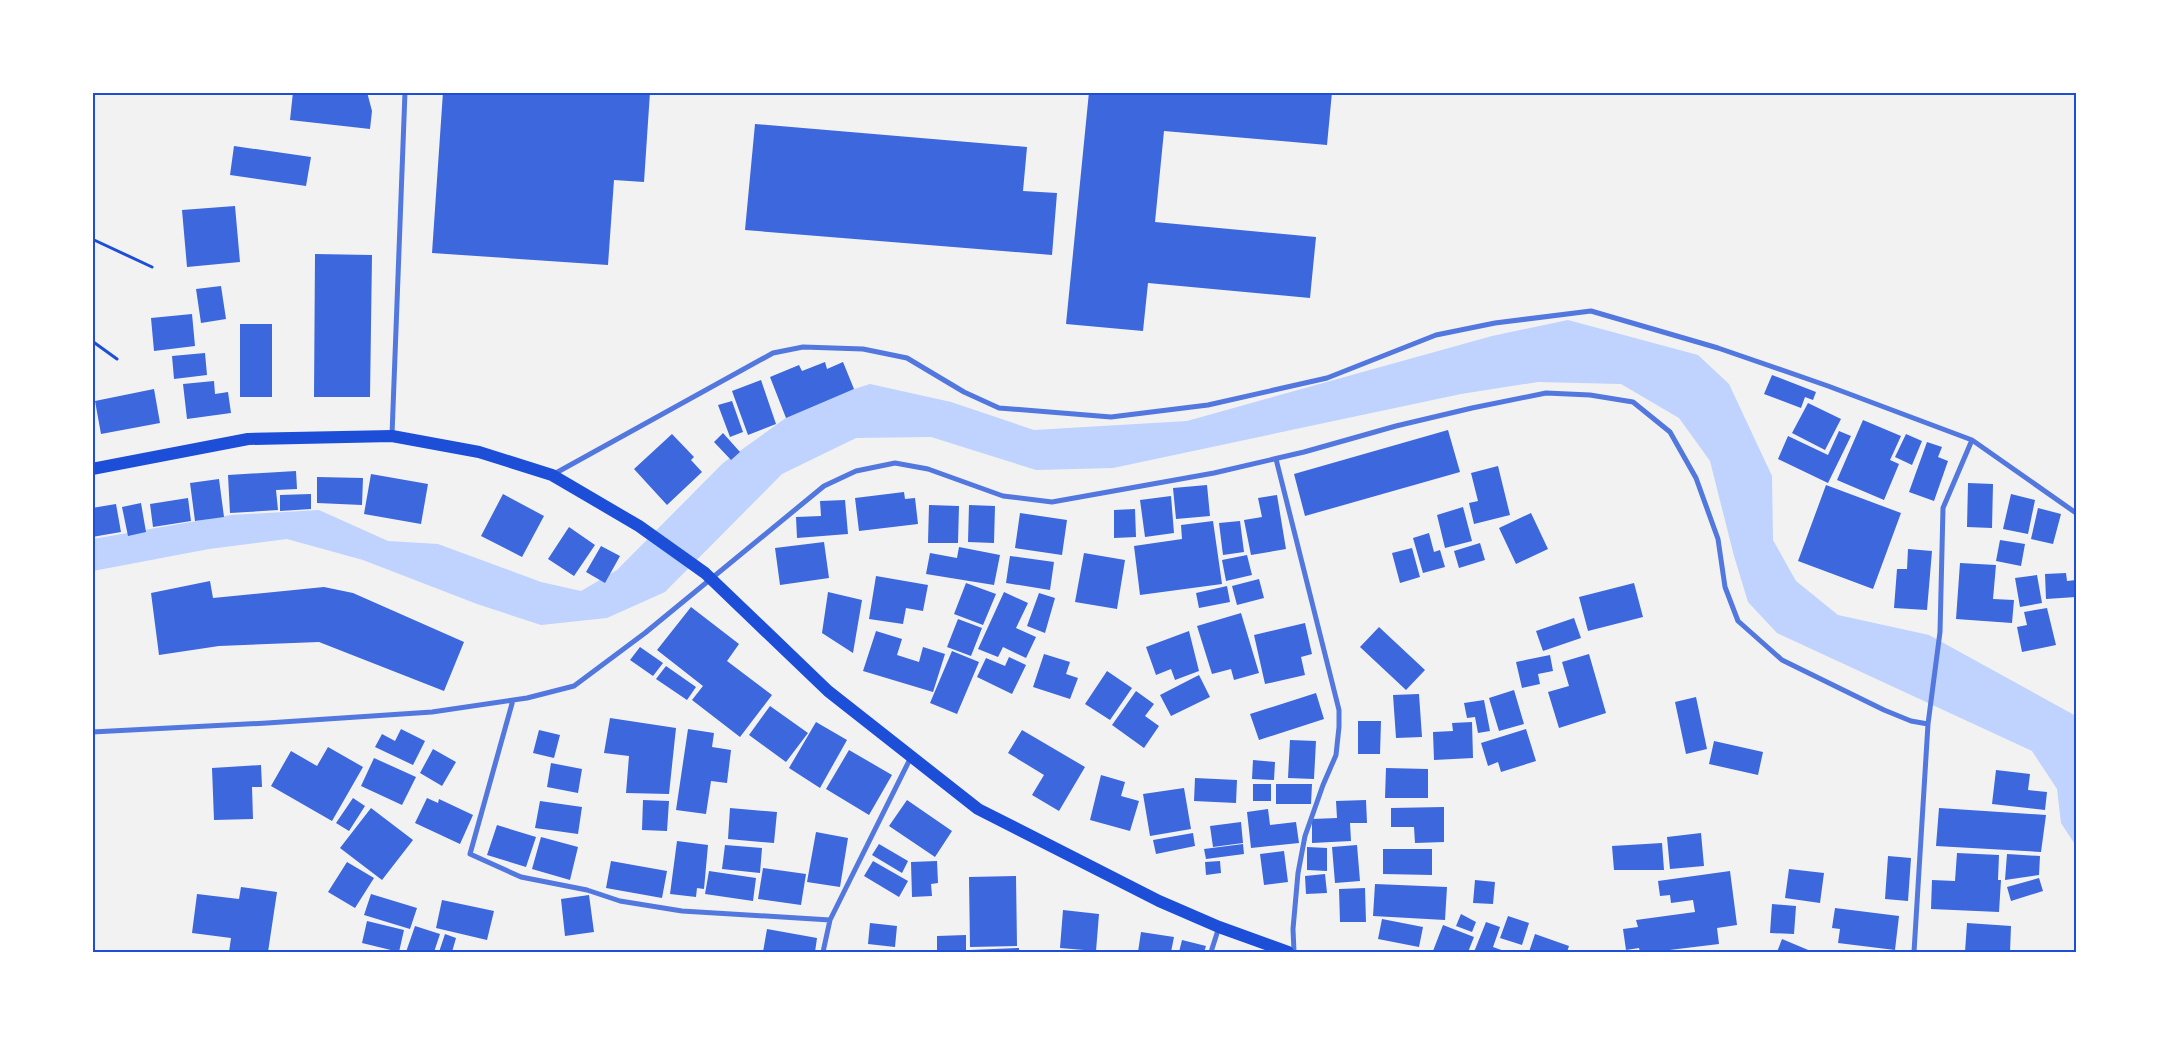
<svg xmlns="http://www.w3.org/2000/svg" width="2169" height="1045" viewBox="0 0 2169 1045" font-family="Commissioner,sans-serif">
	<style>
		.water { fill: #bfd3fe }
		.building { fill: #3d67dc }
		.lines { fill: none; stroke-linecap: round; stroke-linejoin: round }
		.path { stroke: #1d4ed8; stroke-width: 3 }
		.minor { stroke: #5277de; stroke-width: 5 }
		.primary { stroke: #1d4ed8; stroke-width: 12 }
		.neatline { fill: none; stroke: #1d4ed8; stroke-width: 2 }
	</style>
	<rect width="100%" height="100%" fill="#f2f2f2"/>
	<path class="water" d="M1568 320 1698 355 1729 384 1772 476 1773 540 1796 581 1838 615 1929 635 2076 716V846L2061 823 2057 789 2032 751 1777 633 1748 602 1734 556 1710 461 1679 418 1621 384 1538 382 1461 394 1113 468 1036 470 931 437 856 438 782 474 665 592 607 618 541 625 477 604 363 560 287 539 209 549 93 571V539L231 515 319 510 388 541 438 544 541 582 581 591 617 570 723 463 804 405 870 384 951 402 1034 430 1187 421 1492 336Z"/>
	<path class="building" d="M293 92H367L372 111 370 129 290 120Z
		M443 92H650L644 182 614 180 608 265 432 253Z
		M1089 92H1332L1327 145 1164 131 1155 222 1316 237 1310 298 1148 283 1143 331 1066 324Z
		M755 124 1027 147 1023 191 1057 193 1052 255 745 230Z
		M234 146 311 157 306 186 230 175Z
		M235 206 240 262 187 267 182 210Z
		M315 254 372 255 370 397H314Z
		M221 286 226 319 201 323 196 289Z
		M192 314 195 346 154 351 151 318Z
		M240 324H272V397H240Z
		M205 353 207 375 174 379 172 356Z
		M825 362 827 369 843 362 854 389 786 418 770 377 799 365 802 371Z
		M1772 375 1816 392 1813 400 1805 397 1801 408 1764 394Z
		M761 380 776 424 748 435 732 391Z
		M214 381 215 394 228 392 231 413 187 419 183 384Z
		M154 389 160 423 101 434 95 401Z
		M732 401 743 432 730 437 718 405Z
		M1808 403 1841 419 1825 450 1792 433Z
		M1863 420 1901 436 1890 460 1899 464 1884 500 1837 480Z
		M1448 430 1460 472 1305 516 1294 474Z
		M1839 431 1851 436 1828 483 1778 459 1788 436 1828 455Z
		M723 433 740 452 731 460 714 442Z
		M672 434 694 457 691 460 702 472 667 505 634 469Z
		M1906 434 1922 441 1912 465 1895 457Z
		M1927 442 1942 447 1938 457 1948 461 1934 501 1909 492Z
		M1498 466 1510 515 1474 524 1469 503 1478 501 1471 473Z
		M296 471 297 489 276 490 278 510 230 513 228 475Z
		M371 474 428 484 421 524 364 514Z
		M317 477 363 478 362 505 317 503Z
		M219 479 224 517 195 521 190 483Z
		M1968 483 1993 484 1992 528 1967 527Z
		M1207 485 1210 516 1176 519 1173 488Z
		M1826 485 1901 513 1873 589 1798 561Z
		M904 492 905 499 915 498 918 524 859 531 855 498Z
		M311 494V509L280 511V495Z
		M503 494 544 516 522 557 481 536Z
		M2011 494 2035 500 2028 534 2003 529Z
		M1277 495 1286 549 1251 555 1244 520 1262 517 1258 498Z
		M1171 496 1174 533 1145 537 1140 500Z
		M188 498 191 521 153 527 150 504Z
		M845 500 848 534 797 538 796 517 821 516 820 501Z
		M141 503 146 532 128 536 122 507Z
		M116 504 121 532 92 537V508Z
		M929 505 959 506 958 543H928Z
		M969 505 995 506 994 543 968 542Z
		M1463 507 1472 541 1445 548 1437 515Z
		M2038 508 2061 514 2053 544 2031 539Z
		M1135 509 1136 537 1114 538V510Z
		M1020 513 1067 520 1062 555 1015 548Z
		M1531 513 1548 549 1516 564 1499 528Z
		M1213 521 1222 584 1140 595 1134 546 1182 539 1181 525Z
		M1240 521 1244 552 1223 555 1219 523Z
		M569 527 595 545 574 576 548 559Z
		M1429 533 1434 552 1440 550 1445 567 1423 573 1413 538Z
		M2000 540 2025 544 2021 566 1996 561Z
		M824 542 829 578 780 585 775 548Z
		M1480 543 1485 560 1459 568 1454 551Z
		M601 546 620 556 605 583 586 572Z
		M959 547 1000 555 994 585 926 574 930 553 957 558Z
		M1412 548 1420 577 1400 583 1392 553Z
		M1908 549 1932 551 1927 610 1894 608 1897 569H1907Z
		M1084 553 1125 560 1117 609 1075 602Z
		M1247 555 1252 575 1226 581 1222 560Z
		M1010 556 1054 562 1050 590 1006 583Z
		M1960 563 1996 565 1993 599 2014 600 2012 623 1956 619Z
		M2066 573 2067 581 2076 580V597L2046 599 2045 574Z
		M2037 575 2042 603 2020 607 2015 578Z
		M876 576 928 585 923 611 906 608 903 624 869 619Z
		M1259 579 1264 598 1237 605 1232 586Z
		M210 581 213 598 324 587 353 593 464 642 444 691 319 642 219 646 159 655 151 593Z
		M966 583 996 594 983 625 954 614Z
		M1634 583 1643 617 1588 631 1579 597Z
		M1227 586 1230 602 1199 608 1196 593Z
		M828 592 862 600 853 653 822 633Z
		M1004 592 1028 603 1016 628 1036 637 1026 658 1003 647 998 657 978 649Z
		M1039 593 1055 598 1045 633 1027 626Z
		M691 607 739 644 727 661 772 695 740 737 692 700 703 686 657 650Z
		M2047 608 2056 645 2022 652 2017 627 2027 625 2024 612Z
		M1241 613 1259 673 1234 680 1231 669 1212 674 1197 626Z
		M1574 618 1581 638 1543 651 1536 631Z
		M958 619 982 628 971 656 947 647Z
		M1305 623 1312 654 1301 657 1305 675 1265 684 1254 635Z
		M1379 627 1425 670 1406 690 1360 647Z
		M876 631 902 639 897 655 919 662 923 647 945 654 933 692 863 671Z
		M1189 631 1199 671 1175 680 1171 669 1156 675 1146 647Z
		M640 647 663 663 653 676 630 660Z
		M952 651 979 662 957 714 930 703Z
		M1044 654 1070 662 1066 674 1078 678 1070 699 1033 687Z
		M1589 654 1606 713 1559 728 1548 692 1569 686 1562 662Z
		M1550 655 1553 671 1538 674 1540 684 1522 688 1516 662Z
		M1009 657 1026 665 1012 694 977 677 986 658 1005 666Z
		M666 666 696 687 687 700 656 679Z
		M1107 671 1132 688 1110 720 1085 704Z
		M1199 675 1210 697 1171 716 1160 695Z
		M1514 690 1524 724 1499 731 1489 698Z
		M1136 691 1154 704 1145 716 1159 726 1144 748 1112 725Z
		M1316 693 1324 719 1259 740 1250 714Z
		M1419 694 1422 737 1396 738 1393 695Z
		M1696 697 1707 749 1686 754 1675 702Z
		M1484 700 1490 731 1478 733 1475 717 1467 718 1464 703Z
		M770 706 808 733 786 762 749 735Z
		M610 718 676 728 669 794 626 793 629 756 604 753Z
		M1358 721H1381L1380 754H1358Z
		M816 722 847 740 820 788 789 768Z
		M1472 722 1473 758 1434 760 1433 732 1453 731 1452 723Z
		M401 729 425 741 413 765 375 747 382 734 395 741Z
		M688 729 714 733 712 747 731 750 727 783 711 781 706 814 676 810Z
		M1526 729 1536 761 1501 772 1498 762 1488 766 1481 743Z
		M539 730 560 735 554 758 533 753Z
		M1022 730 1085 767 1059 811 1032 795 1044 775 1008 753Z
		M1290 740 1316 741 1314 779 1288 778Z
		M1714 741 1763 752 1758 775 1709 764Z
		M328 747 363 767 332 821 271 786 291 751 317 766Z
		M433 749 456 762 442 786 420 773Z
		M849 750 892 775 869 815 826 789Z
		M374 758 416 777 402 805 361 786Z
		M1253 760 1275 762 1274 780 1252 779Z
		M551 763 582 769 578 793 547 787Z
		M261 765 262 787H252L253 819 214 820 212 768Z
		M1386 768 1428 769V798H1385Z
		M1996 770 2030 774 2028 790 2047 792 2045 810 1992 804Z
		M1101 775 1125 782 1121 796 1139 801 1130 831 1090 820Z
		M1195 778 1237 780 1236 803 1194 801Z
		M1253 784H1271V801H1253Z
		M1276 784H1312L1311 804H1276Z
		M1184 788 1191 829 1150 836 1143 794Z
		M353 798 365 806 349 831 336 823Z
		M427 798 438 803 439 799 473 815 460 844 415 823Z
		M643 800 669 801 667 831 642 830Z
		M907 800 952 831 935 857 889 826Z
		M1366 800 1367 823H1350L1351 841 1312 843V819L1337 818 1336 801Z
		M540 801 582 807 578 834 535 828Z
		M1444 807V842L1415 843 1414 827H1391V808Z
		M371 808 413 840 382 880 340 848Z
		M730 808 777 812 774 843 728 839Z
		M1939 808 2046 815 2041 852 1936 846Z
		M1268 809 1270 825 1296 822 1299 843 1251 848 1247 812Z
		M1241 822 1243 843 1213 847 1210 826Z
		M497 825 536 837 526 867 487 855Z
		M816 832 848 838 840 887 807 882Z
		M1193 833 1195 846 1156 854 1153 840Z
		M1701 833 1704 866 1670 869 1667 837Z
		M541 837 578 847 570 880 532 869Z
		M677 841 708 845 704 889 697 888 696 897 670 894Z
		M1662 843 1664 870H1614L1612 846Z
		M879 844 908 861 902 873 872 855Z
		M1243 844 1244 854 1206 859 1204 849Z
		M725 845 762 848 760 873 722 869Z
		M1357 845 1360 881 1335 883 1332 847Z
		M1307 847 1327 848V871L1307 870Z
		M1383 849H1432V875L1383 874Z
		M1284 851 1288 882 1264 885 1260 854Z
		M1957 853 1999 855 1998 880H2001L1999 912 1931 909 1932 880 1955 881Z
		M2007 854 2040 856 2039 875 2005 880Z
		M1888 856 1911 858 1908 901 1885 899Z
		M611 861 667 871 662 898 606 888Z
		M873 861 908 881 899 897 864 876Z
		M937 861 938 883 931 884 932 896 912 897 911 862Z
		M1220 861 1221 873 1206 875 1205 862Z
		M347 862 374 878 355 908 328 892Z
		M763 868 806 874 801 905 758 899Z
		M1789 869 1824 873 1820 903 1785 898Z
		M709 871 756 878 753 901 705 894Z
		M1730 871 1737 925 1717 928 1719 944 1653 952H1640L1639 948 1626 950 1623 929 1638 927 1636 920 1695 912 1693 900 1671 903 1670 895 1660 896 1658 881Z
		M1325 874 1327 893 1306 894 1305 876Z
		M1016 876 1017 946 970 947 969 877Z
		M2039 878 2043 891 2011 901 2007 887Z
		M1475 880 1495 882 1493 904 1473 903Z
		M1375 884 1447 887 1445 920 1373 916Z
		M241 887 277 892 268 952H229L231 938 192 933 197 894 239 899Z
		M1365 888 1366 922H1340L1339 889Z
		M371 894 417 908 410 929 364 915Z
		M589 895 594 932 565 936 561 899Z
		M442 900 494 911 487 940 436 928Z
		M1772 904 1796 906 1794 934 1770 933Z
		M1835 908 1899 916 1895 950 1838 943 1840 929 1832 928Z
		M1063 910 1099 914 1096 951 1060 948Z
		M1461 914 1476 922 1472 932 1456 926Z
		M1508 916 1529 923 1522 945 1500 938Z
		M1382 919 1423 927 1419 947 1378 939Z
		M367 921 404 930 399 952 362 943Z
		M1486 922 1500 927 1493 947 1507 952H1474Z
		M870 923 897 926 895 947 868 944Z
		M1967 923 2011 926 2010 952H1965Z
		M1443 925 1474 937 1468 952H1438L1433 951Z
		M415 926 440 934 434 952H406Z
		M767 929 817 938 815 952H763Z
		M1141 932 1174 937 1171 952H1138Z
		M445 934 456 938 452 952H439Z
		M1535 934 1569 946 1567 952H1529Z
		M966 935V952H937V936Z
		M1782 939 1813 952H1777Z
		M1182 940 1206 946 1204 952H1179Z
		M1019 948V952H971L970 950Z"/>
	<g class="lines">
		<path class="path" d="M92 239 152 267
			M92 341 117 359"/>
		<path class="minor" d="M392 435 405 92
			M1276 459 1339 710V727L1336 755 1323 785 1305 836 1298 873 1293 929 1294 952
			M554 474 773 353 803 347 863 349 907 358 964 392 999 408 1111 417 1208 405 1327 378 1436 335 1495 323 1591 311 1718 348 1828 386 1972 440 2076 513
			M513 700 470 854 521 877 587 890 620 901 682 911 830 920
			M92 732 267 723 432 712 527 698 574 686 645 633 824 486 856 471 895 463 928 469 1003 496 1052 502 1214 473 1304 452 1396 426 1472 408 1546 393 1590 395 1633 402 1670 432 1696 478 1718 539 1725 587 1738 621 1782 660 1884 710 1911 721 1928 724
			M823 952 830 920 911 757
			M1211 952 1219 927
			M1914 952 1928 724 1940 632 1943 508 1972 440"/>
		<path class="primary" d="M92 469 248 439 392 436 479 452 552 475 639 526 705 573 828 691 978 809 1159 901 1219 927 1288 952"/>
	</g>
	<rect width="2169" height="1045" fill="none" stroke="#ffffff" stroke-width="188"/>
	<rect x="94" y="94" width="1981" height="857" class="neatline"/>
</svg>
